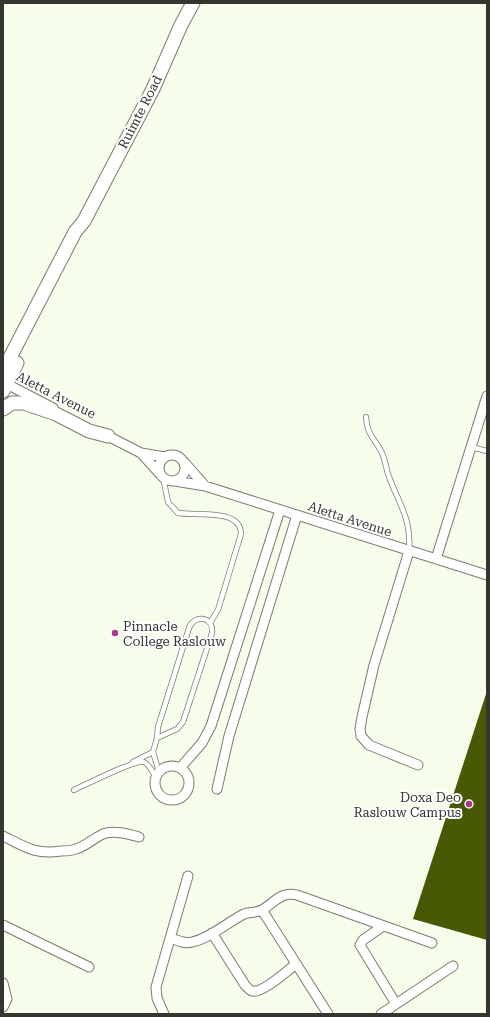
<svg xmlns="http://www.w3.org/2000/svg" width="490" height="1017" viewBox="0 0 490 1017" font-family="'Roboto Serif',serif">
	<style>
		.building { fill: #475905 }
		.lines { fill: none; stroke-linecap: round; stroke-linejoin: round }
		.lane-casing { stroke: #787d6e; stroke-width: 6 }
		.street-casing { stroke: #787d6e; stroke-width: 11 }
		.secondary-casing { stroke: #787d6e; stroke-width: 15 }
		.lane { stroke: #fff; stroke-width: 4.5 }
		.street { stroke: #fff; stroke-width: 9 }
		.secondary { stroke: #fff; stroke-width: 13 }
		.poi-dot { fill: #b03586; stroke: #fff; stroke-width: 1.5 }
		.labels { text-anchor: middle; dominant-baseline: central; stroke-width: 4; stroke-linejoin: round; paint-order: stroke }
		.street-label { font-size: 13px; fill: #34362f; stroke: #fff }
		.poi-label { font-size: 13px; fill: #34362f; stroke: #fff; text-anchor: start }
	</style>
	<rect width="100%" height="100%" fill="#f6fdeb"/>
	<path class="building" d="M486 694H487V940L413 919Z"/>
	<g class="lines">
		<g class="lane-casing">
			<path id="lane" d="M366 417C367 436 375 438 382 453 385 460 386 467 388 474 398 503 412 518 409 551
				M471 447 487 451
				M163 477 168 502 178 513C195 516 241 508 241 534L218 610 210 623
				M157 738 177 729 183 722 212 633C214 616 194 614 189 628L158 727 157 738 153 752 159 772
				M133 762 153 752
				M74 790C85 785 136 759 144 762 149 764 153 773 156 777"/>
		</g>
		<g class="street-casing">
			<path id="street" d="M3 382 53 408
				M104 434 141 453 165 457
				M141 453 160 474
				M159 468a13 13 0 1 1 26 0a13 13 0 1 1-26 0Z
				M185 463 205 486
				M175 481 205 486 487 575
				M409 551 374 665 362 717 360 729 361 736 369 745 418 765
				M436 559 487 396
				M155 783a17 17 0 1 1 34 0a17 17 0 1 1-34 0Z
				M180 768 202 743 211 726 280 510
				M217 789 229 736 297 515
				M3 836C25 847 36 855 61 851 66 851 71 851 76 849 86 846 94 838 103 834 114 830 128 834 139 837
				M262 910 328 1014
				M3 925 89 967
				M383 926 363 940 360 945 396 1004
				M212 933 245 985C247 987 249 990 252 991 262 994 288 970 296 964
				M171 938C178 941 185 944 192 942 209 939 228 922 244 914 249 912 256 913 262 910 274 903 281 891 297 895L432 943
				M3 983 7 999 3 1007
				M164 1014 157 998 156 987 188 876
				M381 1014 453 966"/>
		</g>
		<g class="secondary-casing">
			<path id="secondary" d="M3 371 75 232 84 221 153 89 181 25 193 3
				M3 391 17 363
				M3 409 12 403H24L56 414 89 431 108 436"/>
		</g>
		<use href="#lane" class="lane"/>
		<use href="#street" class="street"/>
		<use href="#secondary" class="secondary"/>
	</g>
	<g class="poi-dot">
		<circle cx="115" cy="633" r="4"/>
		<circle cx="469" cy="804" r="4"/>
	</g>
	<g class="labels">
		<g class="street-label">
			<text transform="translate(140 112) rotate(-63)">Ruimte Road</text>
			<text transform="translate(56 395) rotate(27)">Aletta Avenue</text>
			<text transform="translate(350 519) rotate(18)">Aletta Avenue</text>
		</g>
		<g class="poi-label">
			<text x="123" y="626">Pinnacle<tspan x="123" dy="15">College Raslouw</tspan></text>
			<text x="461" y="797" text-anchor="end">Doxa Deo<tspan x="461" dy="15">Raslouw Campus</tspan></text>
		</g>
	</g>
	<rect width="490" height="1017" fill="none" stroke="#34362f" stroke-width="8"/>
</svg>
